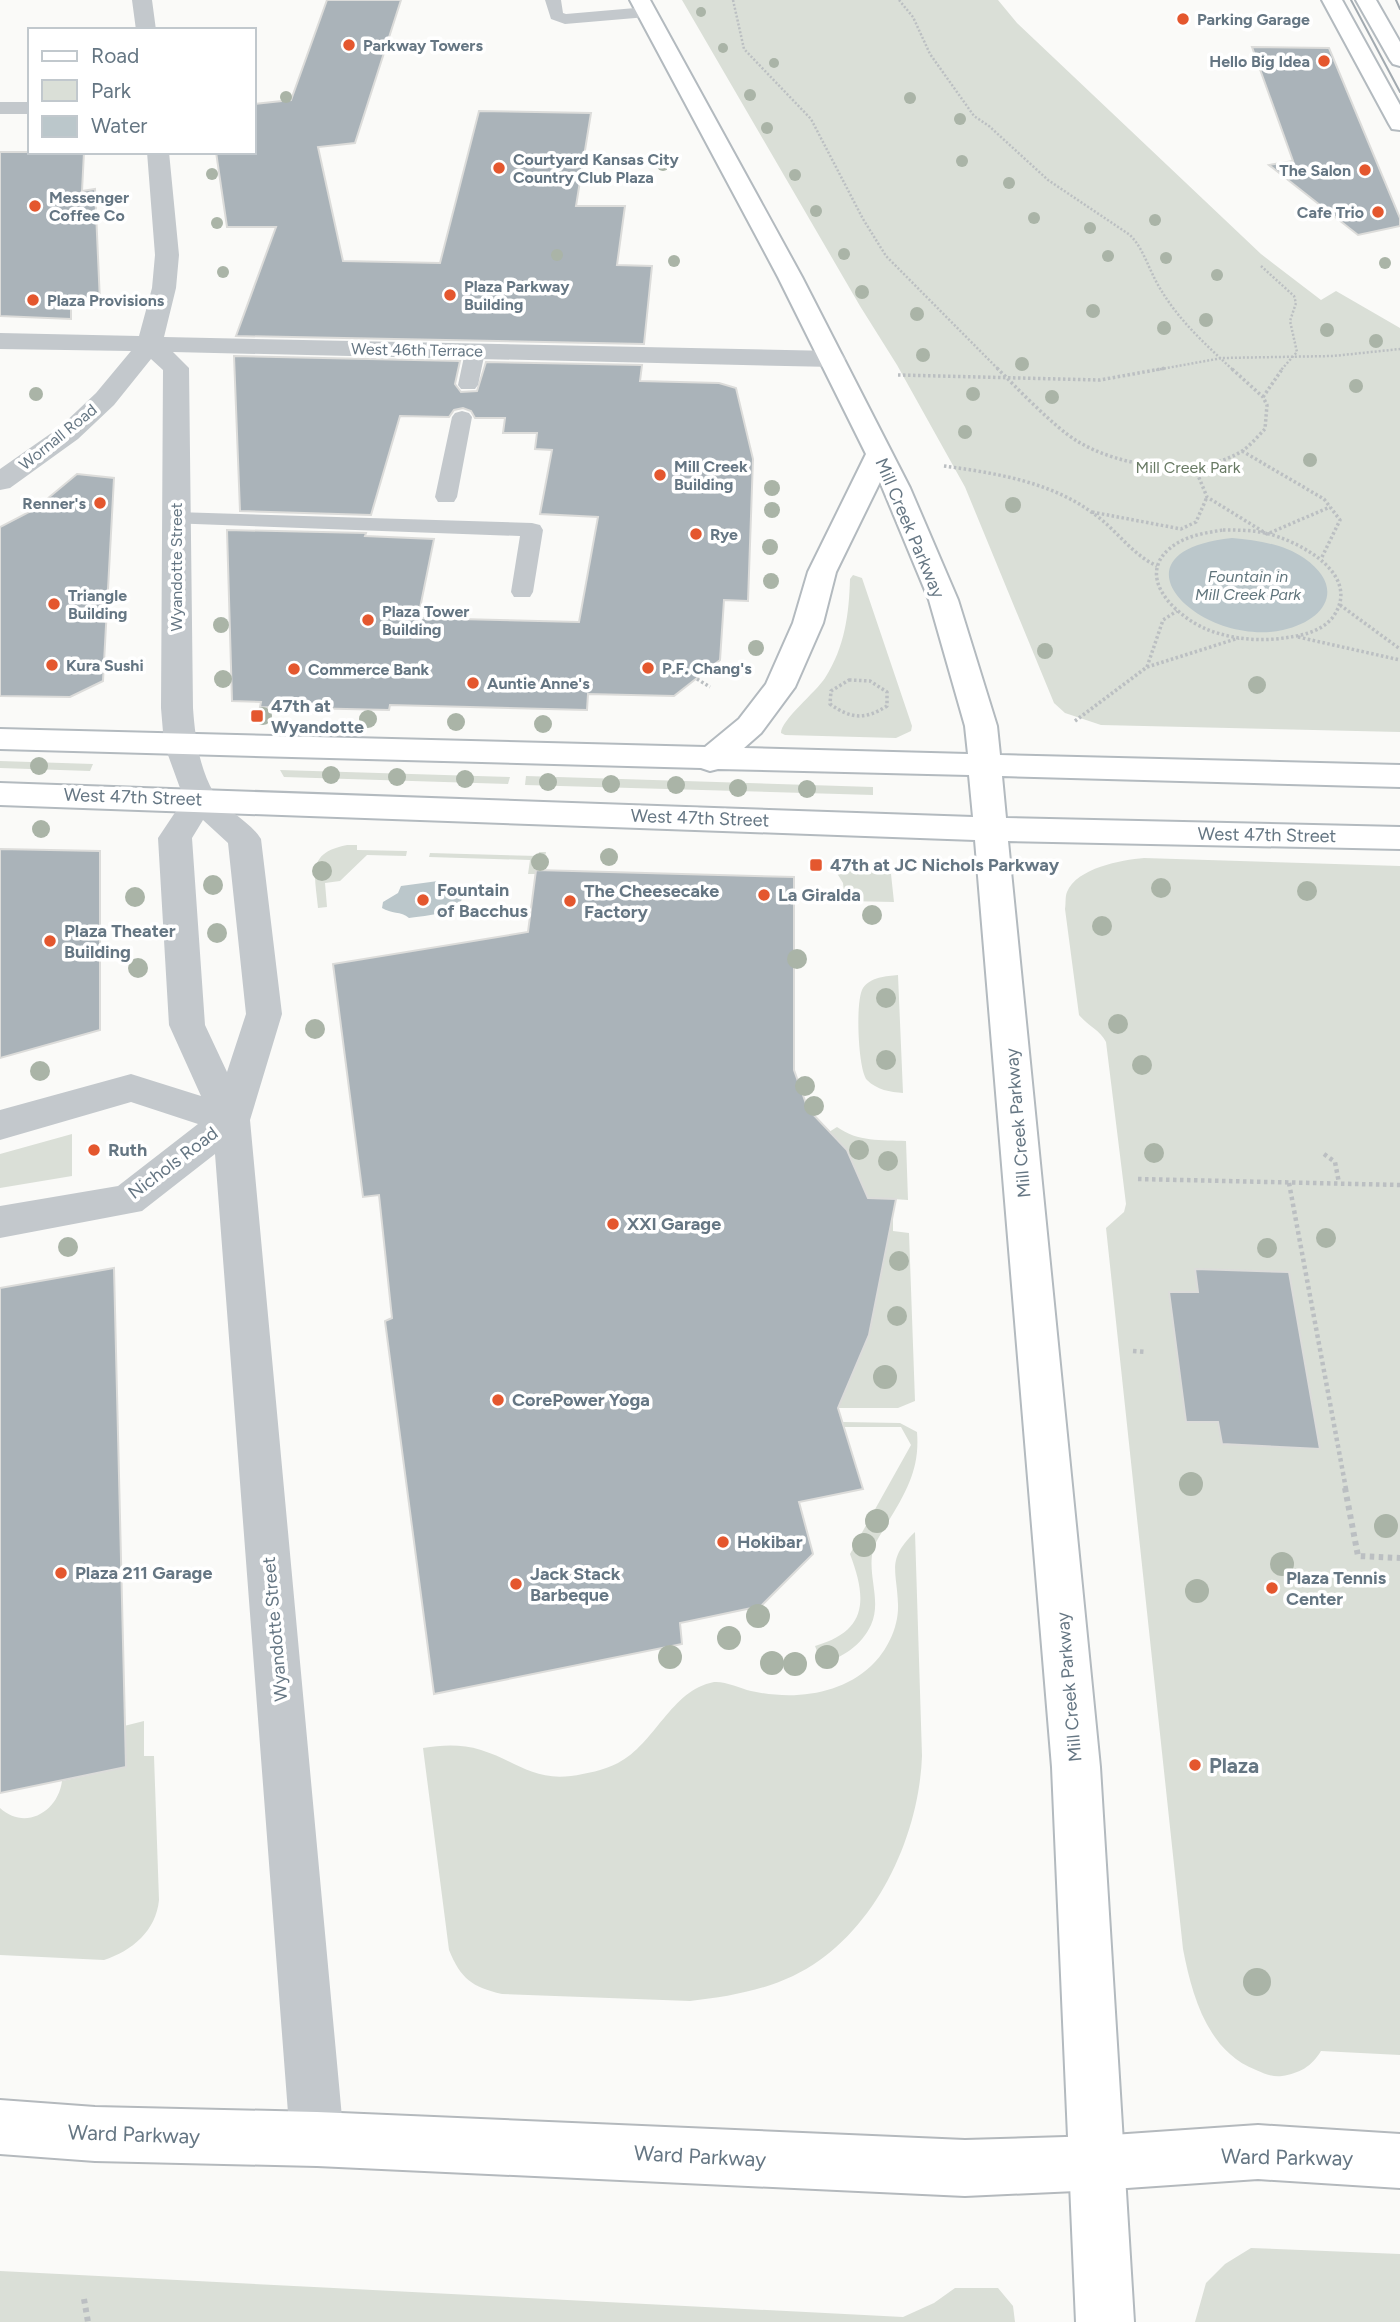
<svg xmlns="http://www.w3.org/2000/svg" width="1400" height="2322" viewBox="0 0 1400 2322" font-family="Figtree,sans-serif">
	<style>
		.green { fill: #dadfd7 }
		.water { fill: #bbc7cb }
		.building { fill: #aab3b9; stroke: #dcdcda; stroke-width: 2 }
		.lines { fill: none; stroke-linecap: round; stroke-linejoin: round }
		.secondary-casing { stroke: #b3babf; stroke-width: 4 }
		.highway-casing { stroke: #b4b9bd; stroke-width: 4 }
		.path-far3 { stroke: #bbbfc2; stroke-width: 2.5; stroke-dasharray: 2 2; stroke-linecap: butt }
		.path-far2 { stroke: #bbbfc2; stroke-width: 3.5; stroke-dasharray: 2.5 2.5; stroke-linecap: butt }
		.path-far1 { stroke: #bbbfc2; stroke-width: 4.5; stroke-dasharray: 3.5 3.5; stroke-linecap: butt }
		.path { stroke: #bbbfc2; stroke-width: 6; stroke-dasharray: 4.5 4.5; stroke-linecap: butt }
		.lane { fill: #c3c8cc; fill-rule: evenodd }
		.street { fill: #c3c8cc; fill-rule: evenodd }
		.secondary { fill: #fff; fill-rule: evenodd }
		.highway { fill: #fff; fill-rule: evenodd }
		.tram { stroke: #a2aab0; stroke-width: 2 }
		.tree { fill: #aab4a7 }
		.poi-dot { fill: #e4572e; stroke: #fff; stroke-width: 2.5 }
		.labels { text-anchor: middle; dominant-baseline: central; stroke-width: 7; stroke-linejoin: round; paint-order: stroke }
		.far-poi-label { font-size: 16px; font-weight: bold; fill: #657683; stroke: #fff; text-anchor: start }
		.far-street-label { font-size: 16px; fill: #657683; stroke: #fff }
		.far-park-label { font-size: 16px; fill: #687a64; stroke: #fff }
		.far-water-label { font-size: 16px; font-style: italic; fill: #60757c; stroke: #fff }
		.street-label { font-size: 18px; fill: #657683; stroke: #fff }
		.poi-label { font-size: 18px; font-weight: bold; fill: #657683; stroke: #fff; text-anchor: start }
		.near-poi-label { font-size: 21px; font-weight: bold; fill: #657683; stroke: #fff; text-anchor: start }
		.near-street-label { font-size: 21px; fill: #657683; stroke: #fff }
	</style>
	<rect width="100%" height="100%" fill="#fafaf8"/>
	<path class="green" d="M682 0H998L1017 23 1261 254 1321 300 1336 291 1400 328V732L1101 725 1065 713 1054 703 965 487 897 365 860 306Z
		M853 575 862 578 912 726 911 731 896 738 785 735 781 733C781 720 816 692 825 678 845 647 849 614 850 579Z
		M0 761 93 764 90 771 0 768Z
		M280 770 510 777 508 784 284 777Z
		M526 776 873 787V795L525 785Z
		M347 845H357V850L407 851 406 856 367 855 340 881 325 883 327 907 318 908C315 874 306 853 347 845Z
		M539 852H546L543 870H536V874H528L530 860 429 857 430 853 538 856Z
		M1144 858 1400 866V2055L1321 2051C1311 2067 1300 2073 1282 2076 1272 2077 1265 2074 1256 2070 1207 2051 1192 1995 1183 1949L1106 1228 1124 1212 1126 1204 1106 1042C1100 1030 1088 1026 1079 1015L1065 909C1066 904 1065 896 1067 892 1077 868 1121 860 1144 858Z
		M854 864H872L891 874 894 902 845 901 843 883 835 870Z
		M898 975 903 1093C890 1092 877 1090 867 1080 858 1070 855 1000 863 988 871 977 886 976 898 975Z
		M837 1127C858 1142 881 1140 906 1141L908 1200 893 1199V1231L909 1233 915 1401 898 1408H838L848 1382 872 1207 847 1150 829 1132Z
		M72 1134V1176L0 1188V1154Z
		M843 1422 900 1423 917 1432C920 1468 907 1491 888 1522 883 1531 876 1540 873 1550 867 1575 882 1601 871 1625 861 1646 843 1657 822 1664L815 1646C868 1631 867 1599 850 1554L911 1445 901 1427H844Z
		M915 1532 922 1756C919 1839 873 1938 793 1976 761 1991 726 1997 690 2001L502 1994C472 1987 461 1979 449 1950L423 1748C443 1745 461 1744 481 1750 514 1760 533 1781 571 1776 586 1774 604 1770 618 1763 655 1744 671 1690 714 1682 725 1681 740 1688 751 1691 791 1700 839 1696 871 1666 887 1651 899 1627 898 1604 897 1570 886 1560 915 1532Z
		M144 1721V1756H154L159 1900C156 1931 132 1951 104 1960L0 1955V1808C25 1831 58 1812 62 1781L126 1767 124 1726Z
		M1251 2248 1400 2254V2322H1195L1206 2283 1225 2264Z
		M0 2271 903 2317 934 2303 955 2288H998L1013 2306 1015 2322H0Z"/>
	<path class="water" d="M1232 538C1257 540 1283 544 1304 558 1347 588 1325 621 1283 630 1200 648 1102 552 1232 538Z
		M438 881 464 893C461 915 427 915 409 918 401 911 391 914 382 908L383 902 398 893 401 886Z"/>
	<path class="building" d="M327 0H401L355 143 318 147 343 261 440 263 479 111 591 113 576 206H625L617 265 652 266 644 344 236 336 276 227H227L216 152H254V104L291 100Z
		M1252 47 1329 48 1400 218V226L1358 235 1269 165 1293 161Z
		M0 152H84L82 191 95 189 100 302 71 306V319L0 316Z
		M234 356 460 361 455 384 461 392 477 391 486 362 642 365 640 381 719 383 736 388 753 459 748 601 724 600 720 660 674 696 588 694 587 710 390 705 389 710 260 707 261 702 232 701 227 530 366 533 365 536 434 539 418 618 579 622 598 517 540 514 552 450 535 449 537 433H503L505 418H475L471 411 463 408 454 410 449 417 400 416 371 515 240 511Z
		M77 474 114 478 103 681 70 697 0 696V527L35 509Z
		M0 849 100 851V1030L0 1058Z
		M536 870 794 877V1070L808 1109 847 1150 868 1198 896 1199 869 1335 838 1408 863 1489 799 1502 813 1554 761 1606 680 1623 682 1644 434 1694 385 1321 392 1318 379 1195 363 1197 333 964 528 932Z
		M114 1268 126 1767 0 1793V1288Z
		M1195 1269 1289 1272 1320 1449 1222 1444 1218 1422H1186L1169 1292H1198Z"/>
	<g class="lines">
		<g class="secondary-casing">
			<path id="secondary" d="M630 0H650L802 277 910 488 958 600 997 726 1000 755 1400 765V787L1002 776 1006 818 1400 827V849L1008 841 1100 1767 1134 2322H1076L1052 1767 975 840 0 805V783L973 817 969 775 718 769 710 771 701 768 0 749V729L705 747 739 719 766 684 793 623 808 572 866 454 778 277ZM880 482 929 600 965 726 968 754 744 748 761 733 795 687 823 623 836 572Z
				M1322 0H1342L1400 105V130L1392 129 1389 124Z
				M1356 0H1376L1400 42V66L1393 64 1390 60Z"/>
		</g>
		<g class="highway-casing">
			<path id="highway" d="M0 2100 95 2107 317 2112 965 2140 1098 2136 1258 2125 1400 2134V2188L1258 2179 1098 2190 965 2196 317 2166 95 2161 0 2154Z"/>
		</g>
		<path class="path-far3" d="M733 0 744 49 811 119 863 219 886 256 999 370
			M899 0 913 17 930 54 974 116 989 126 1048 180 1130 235C1143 248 1148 267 1157 283 1176 318 1204 343 1233 370
			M1261 266 1294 296 1296 303 1290 321 1297 352 1281 370
			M1156 370 1222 358 1333 356 1400 349"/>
		<path class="path-far2" d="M997 368C1017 388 1054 427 1077 441 1119 467 1198 479 1242 451 1250 446 1258 436 1265 429L1267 405 1263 397 1231 368
			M898 375 1100 380 1166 368
			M1263 397 1283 368
			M1242 451 1324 499 1340 520 1321 559
			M944 466C995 473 1052 482 1094 514 1117 530 1131 554 1157 566
			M1195 468 1207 497 1267 534 1330 507
			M1092 512 1181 529 1196 522 1207 497
			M1223 530C1237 530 1252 530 1265 533 1300 541 1363 575 1333 617 1323 630 1305 635 1290 637 1263 642 1233 640 1206 629 1178 617 1135 579 1169 549 1184 536 1204 533 1223 530Z
			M1340 605 1400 649
			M1298 637 1400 660
			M1147 667 1239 638
			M697 679 710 687
			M849 680 870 681 887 692V706C865 720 851 719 830 704L831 691Z
			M1075 721 1147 667 1163 620 1177 611"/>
		<path class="path-far1" d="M1324 1154 1335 1162 1339 1183
			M1138 1179 1400 1185
			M1289 1183 1346 1489
			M1133 1351 1146 1352"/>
		<path class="path" d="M1345 1488 1358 1556 1400 1558
			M84 2299 88 2322"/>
		<path class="lane" d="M545 0H561L563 13 566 14 647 7 655 12 647 17 565 24 551 19Z
			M475 346 485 352 478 385 475 389H461L458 385 465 352Z
			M462 411 469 413 472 417 457 497 454 502H438L435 497 452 417 455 413Z
			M176 512 532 523 540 525 543 530 533 592 530 597H514L511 592 520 536 168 523 165 518 168 513Z"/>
		<path class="street" d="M132 0H152L156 30H136Z
			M0 102H30V114H0Z
			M147 152H169L179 255 176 288 164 337 833 351 842 354 846 359 842 364 833 367 173 352 189 368 193 708C195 736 199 768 214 793 225 811 249 820 261 839L282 1014 250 1120 344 2139 336 2158 317 2166 298 2158 290 2139 215 1154 142 1211 0 1238V1206L118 1186 198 1124 131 1102 0 1140V1110L131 1074 201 1096 169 1025 158 838 184 799 164 744 161 708 163 370 151 359 114 405 78 439 10 488 0 490V469L60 427 96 393 131 351 0 349V333L139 336 152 288 155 255ZM203 820 228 843 246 1014 227 1072 205 1025 192 838Z"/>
		<use href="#secondary" class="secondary"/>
		<use href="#highway" class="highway"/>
		<path class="tram" d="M1351 0 1400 92
			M1396 0 1400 9"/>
	</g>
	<g class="tree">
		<circle cx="701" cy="12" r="5"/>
		<circle cx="723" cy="48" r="5"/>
		<circle cx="774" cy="63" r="5"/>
		<circle cx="750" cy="95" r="6"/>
		<circle cx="286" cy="97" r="6"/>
		<circle cx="910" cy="98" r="6"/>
		<circle cx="960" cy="119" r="6"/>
		<circle cx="767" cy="128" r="6"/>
		<circle cx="962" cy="161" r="6"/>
		<circle cx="663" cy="165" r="6"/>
		<circle cx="212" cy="174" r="6"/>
		<circle cx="795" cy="175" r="6"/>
		<circle cx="1009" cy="183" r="6"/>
		<circle cx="816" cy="211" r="6"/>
		<circle cx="1034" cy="218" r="6"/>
		<circle cx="1155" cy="220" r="6"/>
		<circle cx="217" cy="223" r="6"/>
		<circle cx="1090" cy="228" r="6"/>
		<circle cx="844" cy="254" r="6"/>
		<circle cx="557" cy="255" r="6"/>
		<circle cx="1108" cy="256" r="6"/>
		<circle cx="1166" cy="258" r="6"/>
		<circle cx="674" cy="261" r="6"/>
		<circle cx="1385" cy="263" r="6"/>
		<circle cx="223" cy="272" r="6"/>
		<circle cx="1217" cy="275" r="6"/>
		<circle cx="862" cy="292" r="7"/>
		<circle cx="1093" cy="311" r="7"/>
		<circle cx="917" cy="314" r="7"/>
		<circle cx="1206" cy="320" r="7"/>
		<circle cx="1164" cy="328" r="7"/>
		<circle cx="1327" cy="330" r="7"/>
		<circle cx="1376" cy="341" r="7"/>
		<circle cx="923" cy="355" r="7"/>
		<circle cx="1022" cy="364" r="7"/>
		<circle cx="1356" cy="386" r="7"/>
		<circle cx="36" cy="394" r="7"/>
		<circle cx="973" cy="394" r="7"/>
		<circle cx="1052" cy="397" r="7"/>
		<circle cx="965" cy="432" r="7"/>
		<circle cx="1310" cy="460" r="7"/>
		<circle cx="772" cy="488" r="8"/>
		<circle cx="1013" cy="505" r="8"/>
		<circle cx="772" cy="510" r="8"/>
		<circle cx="770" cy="547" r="8"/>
		<circle cx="771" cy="581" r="8"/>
		<circle cx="221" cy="625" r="8"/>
		<circle cx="756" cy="648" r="8"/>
		<circle cx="1045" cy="651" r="8"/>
		<circle cx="223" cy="679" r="9"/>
		<circle cx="1257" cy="685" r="9"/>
		<circle cx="263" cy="716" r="9"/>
		<circle cx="368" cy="719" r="9"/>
		<circle cx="456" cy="722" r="9"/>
		<circle cx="543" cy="724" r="9"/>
		<circle cx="39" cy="766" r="9"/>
		<circle cx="331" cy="775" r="9"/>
		<circle cx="397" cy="777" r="9"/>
		<circle cx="465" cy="779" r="9"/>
		<circle cx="548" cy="782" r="9"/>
		<circle cx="611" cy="784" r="9"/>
		<circle cx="676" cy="785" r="9"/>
		<circle cx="738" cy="788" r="9"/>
		<circle cx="807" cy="789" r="9"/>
		<circle cx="41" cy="829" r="9"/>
		<circle cx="609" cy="857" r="9"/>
		<circle cx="540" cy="862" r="9"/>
		<circle cx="322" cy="871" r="10"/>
		<circle cx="213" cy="885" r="10"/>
		<circle cx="1161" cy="888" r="10"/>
		<circle cx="1307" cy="891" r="10"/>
		<circle cx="135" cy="897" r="10"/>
		<circle cx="872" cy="915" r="10"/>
		<circle cx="1102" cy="926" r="10"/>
		<circle cx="217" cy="933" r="10"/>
		<circle cx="797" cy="959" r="10"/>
		<circle cx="138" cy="968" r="10"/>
		<circle cx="886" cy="998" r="10"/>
		<circle cx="1118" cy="1024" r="10"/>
		<circle cx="315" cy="1029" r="10"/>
		<circle cx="886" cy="1060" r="10"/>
		<circle cx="1142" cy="1065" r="10"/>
		<circle cx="40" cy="1071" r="10"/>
		<circle cx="805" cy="1086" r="10"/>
		<circle cx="814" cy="1106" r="10"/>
		<circle cx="859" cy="1150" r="10"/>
		<circle cx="1154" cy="1153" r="10"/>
		<circle cx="888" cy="1161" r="10"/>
		<circle cx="1326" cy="1238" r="10"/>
		<circle cx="68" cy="1247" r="10"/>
		<circle cx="1267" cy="1248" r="10"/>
		<circle cx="899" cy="1261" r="10"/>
		<circle cx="897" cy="1316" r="10"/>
		<circle cx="885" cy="1377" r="12"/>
		<circle cx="1191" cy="1484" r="12"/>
		<circle cx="877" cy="1521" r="12"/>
		<circle cx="1386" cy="1526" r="12"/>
		<circle cx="864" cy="1545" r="12"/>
		<circle cx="1282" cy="1564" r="12"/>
		<circle cx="1197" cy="1591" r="12"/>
		<circle cx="758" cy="1616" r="12"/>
		<circle cx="729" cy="1638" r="12"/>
		<circle cx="670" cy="1657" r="12"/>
		<circle cx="827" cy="1657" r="12"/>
		<circle cx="772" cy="1663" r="12"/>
		<circle cx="795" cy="1664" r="12"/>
		<circle cx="1257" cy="1982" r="14"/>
	</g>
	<g class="poi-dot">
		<circle cx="1183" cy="19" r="7"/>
		<circle cx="349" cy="45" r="7"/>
		<circle cx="1324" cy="61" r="7"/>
		<circle cx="499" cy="168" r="7"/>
		<circle cx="1365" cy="170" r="7"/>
		<circle cx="35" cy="206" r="7"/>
		<circle cx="1378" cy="212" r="7"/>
		<circle cx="450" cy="295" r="7"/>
		<circle cx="33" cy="300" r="7"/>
		<circle cx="660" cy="475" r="7"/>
		<circle cx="100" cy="503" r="7"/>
		<circle cx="696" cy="534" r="7"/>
		<circle cx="54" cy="604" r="7"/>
		<circle cx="368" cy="620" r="7"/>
		<circle cx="52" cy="665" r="7"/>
		<circle cx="648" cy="668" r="7"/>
		<circle cx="294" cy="669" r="7"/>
		<circle cx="473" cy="683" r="7"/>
		<rect x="250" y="709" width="14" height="14" rx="3.5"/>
		<rect x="809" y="858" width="14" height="14" rx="3.5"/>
		<circle cx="764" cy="895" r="7"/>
		<circle cx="423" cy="900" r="7"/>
		<circle cx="570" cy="901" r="7"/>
		<circle cx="50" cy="941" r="7"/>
		<circle cx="94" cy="1150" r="7"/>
		<circle cx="613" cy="1224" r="7"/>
		<circle cx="498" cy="1400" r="7"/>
		<circle cx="723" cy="1542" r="7"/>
		<circle cx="61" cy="1573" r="7"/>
		<circle cx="516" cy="1584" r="7"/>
		<circle cx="1272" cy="1588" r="7"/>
		<circle cx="1195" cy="1765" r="7"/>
	</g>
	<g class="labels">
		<g class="far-poi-label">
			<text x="1197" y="19">Parking Garage</text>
			<text x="363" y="45">Parkway Towers</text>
			<text x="1310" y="61" text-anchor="end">Hello Big Idea</text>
			<text x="513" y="159">Courtyard Kansas City<tspan x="513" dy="18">Country Club Plaza</tspan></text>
			<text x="1351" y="170" text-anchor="end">The Salon</text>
			<text x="49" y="197">Messenger<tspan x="49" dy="18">Coffee Co</tspan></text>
			<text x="1364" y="212" text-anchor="end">Cafe Trio</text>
			<text x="464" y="286">Plaza Parkway<tspan x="464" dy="18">Building</tspan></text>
			<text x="47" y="300">Plaza Provisions</text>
			<text x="674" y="466">Mill Creek<tspan x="674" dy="18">Building</tspan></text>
			<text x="86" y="503" text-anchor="end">Renner's</text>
			<text x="710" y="534">Rye</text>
			<text x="68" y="595">Triangle<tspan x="68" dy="18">Building</tspan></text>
			<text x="382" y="611">Plaza Tower<tspan x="382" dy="18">Building</tspan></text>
			<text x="66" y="665">Kura Sushi</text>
			<text x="662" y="668">P.F. Chang's</text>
			<text x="308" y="669">Commerce Bank</text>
			<text x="487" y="683">Auntie Anne's</text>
		</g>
		<g class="far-street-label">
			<text transform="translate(417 350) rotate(1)">West 46th Terrace</text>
			<text transform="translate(58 437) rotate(-39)">Wornall Road</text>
			<text transform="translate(176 567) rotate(-90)">Wyandotte Street</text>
		</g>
		<g class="far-park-label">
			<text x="1188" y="467">Mill Creek Park</text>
		</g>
		<g class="far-water-label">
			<text x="1248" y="576">Fountain in<tspan x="1248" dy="18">Mill Creek Park</tspan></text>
		</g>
		<g class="street-label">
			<text transform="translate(910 528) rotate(67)">Mill Creek Parkway</text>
			<text transform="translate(133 797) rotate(2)">West 47th Street</text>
			<text transform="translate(700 818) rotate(2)">West 47th Street</text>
			<text transform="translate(1267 835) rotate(1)">West 47th Street</text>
			<text transform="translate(1018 1123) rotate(-95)">Mill Creek Parkway</text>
			<text transform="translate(173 1163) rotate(-37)">Nichols Road</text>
			<text transform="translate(275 1629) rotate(-95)">Wyandotte Street</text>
			<text transform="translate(1069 1687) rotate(-95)">Mill Creek Parkway</text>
		</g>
		<g class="poi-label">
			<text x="271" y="706">47th at<tspan x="271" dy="21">Wyandotte</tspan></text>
			<text x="830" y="865">47th at JC Nichols Parkway</text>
			<text x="437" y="890">Fountain<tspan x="437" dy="21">of Bacchus</tspan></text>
			<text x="584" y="891">The Cheesecake<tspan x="584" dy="21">Factory</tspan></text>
			<text x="778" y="895">La Giralda</text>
			<text x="64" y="931">Plaza Theater<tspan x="64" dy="21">Building</tspan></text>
			<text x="108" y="1150">Ruth</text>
			<text x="627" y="1224">XXI Garage</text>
			<text x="512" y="1400">CorePower Yoga</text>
			<text x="737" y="1542">Hokibar</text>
			<text x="75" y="1573">Plaza 211 Garage</text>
			<text x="530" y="1574">Jack Stack<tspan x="530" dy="21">Barbeque</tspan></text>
			<text x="1286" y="1578">Plaza Tennis<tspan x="1286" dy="21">Center</tspan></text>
		</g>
		<g class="near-poi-label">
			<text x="1209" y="1765">Plaza</text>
		</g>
		<g class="near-street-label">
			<text transform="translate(134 2134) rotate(2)">Ward Parkway</text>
			<text transform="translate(700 2156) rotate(3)">Ward Parkway</text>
			<text transform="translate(1287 2157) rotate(1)">Ward Parkway</text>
		</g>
	</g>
	<rect x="28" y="28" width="228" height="126" fill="#ffffff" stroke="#c1c8cd" stroke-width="2"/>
	<rect x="42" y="51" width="35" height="10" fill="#ffffff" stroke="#c1c8cd" stroke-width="2"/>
	<text x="91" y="63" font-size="21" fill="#657683">Road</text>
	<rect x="42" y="80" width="35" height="21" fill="#dadfd7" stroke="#c1c8cd" stroke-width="2"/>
	<text x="91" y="98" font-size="21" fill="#657683">Park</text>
	<rect x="42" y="116" width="35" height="21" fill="#bbc7cb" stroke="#c1c8cd" stroke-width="2"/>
	<text x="91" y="133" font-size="21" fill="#657683">Water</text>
</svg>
